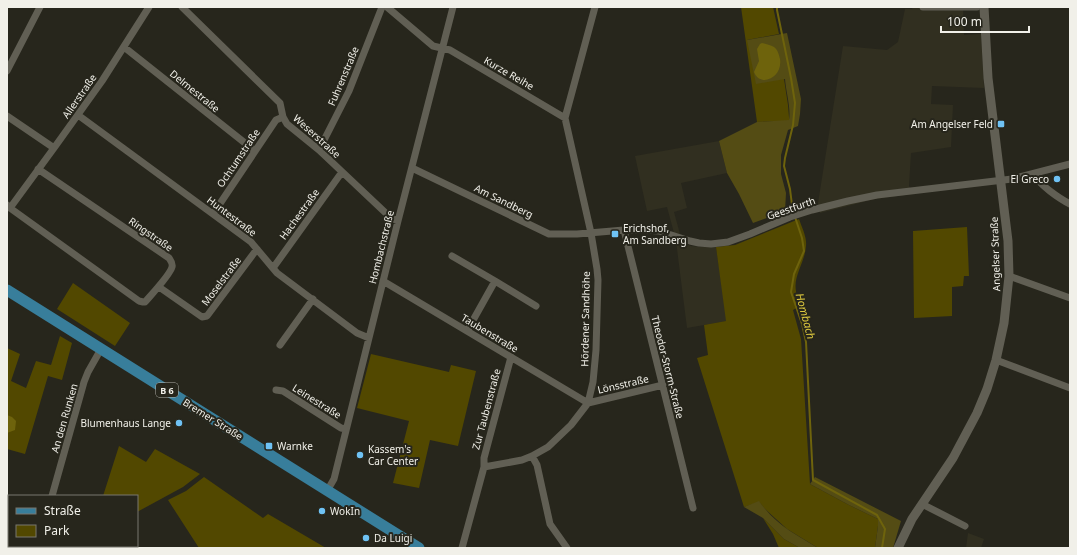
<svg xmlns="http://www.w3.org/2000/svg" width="1077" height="555" viewBox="0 0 1077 555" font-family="'Noto Sans',sans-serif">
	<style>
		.built { fill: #312f20 }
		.green { fill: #524800 }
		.forest { fill: #544c14 }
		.water { fill: #6e630c }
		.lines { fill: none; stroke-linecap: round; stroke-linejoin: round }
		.stream { stroke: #6e630c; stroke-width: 2 }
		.street { stroke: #615f54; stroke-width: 7 }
		.secondary { stroke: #615f54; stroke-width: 9 }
		.primary { stroke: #387e9b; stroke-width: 11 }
		.poi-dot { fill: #6fc2f4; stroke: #27261c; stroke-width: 1.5 }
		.labels { text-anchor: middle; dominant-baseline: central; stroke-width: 4; stroke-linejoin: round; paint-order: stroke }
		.shield { fill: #27261c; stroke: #b4b3ac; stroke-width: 1 }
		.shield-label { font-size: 9px; font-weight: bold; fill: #f1f0e9 }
		.street-label { font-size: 10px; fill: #f1f0e9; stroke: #27261c }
		.poi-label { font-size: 10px; fill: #f1f0e9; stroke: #27261c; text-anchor: start }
		.water-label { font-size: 11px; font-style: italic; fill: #dec93e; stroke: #27261c }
	</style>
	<rect width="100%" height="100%" fill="#27261c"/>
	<path class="built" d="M913 7H963L964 35 981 34 984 88 932 86 931 104 953 105 951 147 911 153 909 186 913 194 875 199 820 213 818 203 843 46 887 50 898 42 905 9H912Z
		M719 141 727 173 681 183 687 208 674 212 680 234 674 233 667 207 647 211 635 156Z
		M676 241 691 246 701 247H716L727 321 687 328Z
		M968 533 984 539 981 548H966Z"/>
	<path class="green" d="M741 7H773L779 34 747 40 784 79 788 105 789 117V121L757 122Z
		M799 219C802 228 807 237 806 246 805 262 793 276 796 291 796 296 799 302 800 306L793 310 801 339 810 484 849 505 878 519V526L875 548H818L787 529 765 509 759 502 744 507 697 358 708 355 704 325 726 321 716 247 735 245Z
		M967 227 969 276H964L963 286 952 287V316L914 318 913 231Z
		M73 283 130 323 115 346 57 309Z
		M60 336 72 343 62 380 48 376 25 454 7 449V348L20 354 11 381 26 388 36 361 51 365Z
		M371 354 449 372 451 365 476 371 458 446 430 440 419 488 393 483 409 421 357 408Z
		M119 446 146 462 155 449 200 474 183 487 137 512V496H103Z
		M204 477 263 518 268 514 326 548H199L168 500 186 491Z
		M763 518 784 539 800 548H779L773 534Z"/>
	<path class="forest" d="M787 33 801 99 800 114 798 126 788 130 781 155V174L786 193 785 211 753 223 739 194 727 173 719 141 757 122 789 120C791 108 786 92 785 79L756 84 747 40Z
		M815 477 901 521 893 548H875L878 526V519L849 505 810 484Z
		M759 501C776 525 795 534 818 548H800L784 539 763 518 744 507Z"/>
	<path class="water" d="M762 43C766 44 771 45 774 47 778 50 779 55 780 59 783 78 760 88 754 72L759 61 757 49 760 44Z
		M7 415 12 417 16 421 15 430 7 433Z"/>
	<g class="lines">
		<path class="stream" d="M777 7V10L791 78 795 103 793 125 785 158 784 166 790 189 793 213
			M795 217 802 238 804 251 794 274 791 292 802 324 806 342 813 480 877 515 885 529 882 548
			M7 537H9
			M103 546 104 548"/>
		<path class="street" d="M182 7 280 103 283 117 287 124 319 150 391 218 398 221
			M387 7 433 46 450 50 565 118
			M923 7H977
			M124 47 255 151
			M7 71 40 7
			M78 115 251 242 277 273 357 333 369 338
			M7 116 54 148 102 81 149 7
			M319 150 349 91 382 7
			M412 168 549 234H577L624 230H646L659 231 690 241 699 243 711 244 728 242 750 234 790 217 812 210 848 201 877 195 1012 179 1070 164
			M1034 174C1038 184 1060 199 1070 204
			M7 205 10 208 54 148
			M10 208 139 301 143 302H145C151 295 170 275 172 267 173 263 171 261 169 258L38 169
			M213 214 276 120 283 117
			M624 230 693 508
			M452 256 495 281
			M273 268 342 172
			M1009 276 1070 298
			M383 281 588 403 663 385
			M159 287 202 317 207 316 257 249
			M467 331 495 281 536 306
			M280 345 313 299
			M996 360 1070 388
			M276 390 283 391 341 428 346 429
			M532 456 537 465 550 524 567 548
			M484 467V458L511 357
			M327 491 334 479 398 221 453 7
			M52 496 84 382 88 372 101 349
			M922 504 965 526
			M462 548 484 467 522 460 532 456 548 447 571 425 588 403 593 382 596 350 598 280 597 269 591 233 565 118 595 7"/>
		<path class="secondary" d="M898 548 912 519 953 458 977 413 987 389 996 360 1004 323 1009 276 1008 241 988 78 984 7"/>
		<path class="primary" d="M7 290 419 548"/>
	</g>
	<g class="poi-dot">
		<rect x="997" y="120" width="8" height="8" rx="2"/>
		<circle cx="1057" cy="179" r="4"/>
		<rect x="611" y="230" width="8" height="8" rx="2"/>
		<circle cx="179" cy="423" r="4"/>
		<rect x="265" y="442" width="8" height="8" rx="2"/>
		<circle cx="360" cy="455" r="4"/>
		<circle cx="322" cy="511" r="4"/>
		<circle cx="366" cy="538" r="4"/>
	</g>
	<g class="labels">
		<rect class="shield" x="156" y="383" width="22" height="14" rx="3"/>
		<g class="shield-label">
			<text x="167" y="390">B 6</text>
		</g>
		<g class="street-label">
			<text transform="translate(509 73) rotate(30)">Kurze Reihe</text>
			<text transform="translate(343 76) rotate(-67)">Fuhrenstraße</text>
			<text transform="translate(195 91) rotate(39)">Delmestraße</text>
			<text transform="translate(79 96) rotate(-55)">Allerstraße</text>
			<text transform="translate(317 136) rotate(42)">Weserstraße</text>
			<text transform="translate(238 158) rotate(-56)">Ochtumstraße</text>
			<text transform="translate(504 201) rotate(26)">Am Sandberg</text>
			<text transform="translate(791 208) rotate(-19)">Geestfurth</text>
			<text transform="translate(299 214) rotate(-54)">Hachestraße</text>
			<text transform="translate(232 216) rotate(37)">Huntestraße</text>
			<text transform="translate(151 234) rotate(35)">Ringstraße</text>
			<text transform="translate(381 247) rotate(-76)">Hombachstraße</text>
			<text transform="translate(995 254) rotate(-92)">Angelser Straße</text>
			<text transform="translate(221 281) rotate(-53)">Moselstraße</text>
			<text transform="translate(585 319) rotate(-89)">Hördener Sandhöhe</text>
			<text transform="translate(490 333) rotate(31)">Taubenstraße</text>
			<text transform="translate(668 367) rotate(76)">Theodor-Storm-Straße</text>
			<text transform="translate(623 384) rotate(-13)">Lönsstraße</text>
			<text transform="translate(317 401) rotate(32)">Leinestraße</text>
			<text transform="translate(486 409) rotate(-75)">Zur Taubenstraße</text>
			<text transform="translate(64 418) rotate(-74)">An den Runken</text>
			<text transform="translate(213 419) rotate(32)">Bremer Straße</text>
		</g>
		<g class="poi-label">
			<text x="993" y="124" text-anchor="end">Am Angelser Feld</text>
			<text x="1049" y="179" text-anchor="end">El Greco</text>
			<text x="623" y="228">Erichshof,<tspan x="623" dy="12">Am Sandberg</tspan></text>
			<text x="171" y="423" text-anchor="end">Blumenhaus Lange</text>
			<text x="277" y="446">Warnke</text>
			<text x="368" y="449">Kassem's<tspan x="368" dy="12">Car Center</tspan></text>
			<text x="330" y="511">WokIn</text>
			<text x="374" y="538">Da Luigi</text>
		</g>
		<g class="water-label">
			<text transform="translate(806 316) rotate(75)">Hombach</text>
		</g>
	</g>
	<rect width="1077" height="555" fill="none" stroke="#f1f0e9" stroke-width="16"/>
	<rect x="8" y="495" width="130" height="52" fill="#27261c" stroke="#78776e"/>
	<rect x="16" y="508" width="20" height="6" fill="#387e9b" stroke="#78776e"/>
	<text x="44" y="515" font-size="12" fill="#f1f0e9">Straße</text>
	<rect x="16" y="525" width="20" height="12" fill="#524800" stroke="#78776e"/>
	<text x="44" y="535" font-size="12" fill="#f1f0e9">Park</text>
	<path d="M941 26v6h88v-6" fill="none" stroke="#f1f0e9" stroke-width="2"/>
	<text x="947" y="26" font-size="12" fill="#f1f0e9" stroke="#27261c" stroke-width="3" paint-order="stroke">100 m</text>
</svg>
